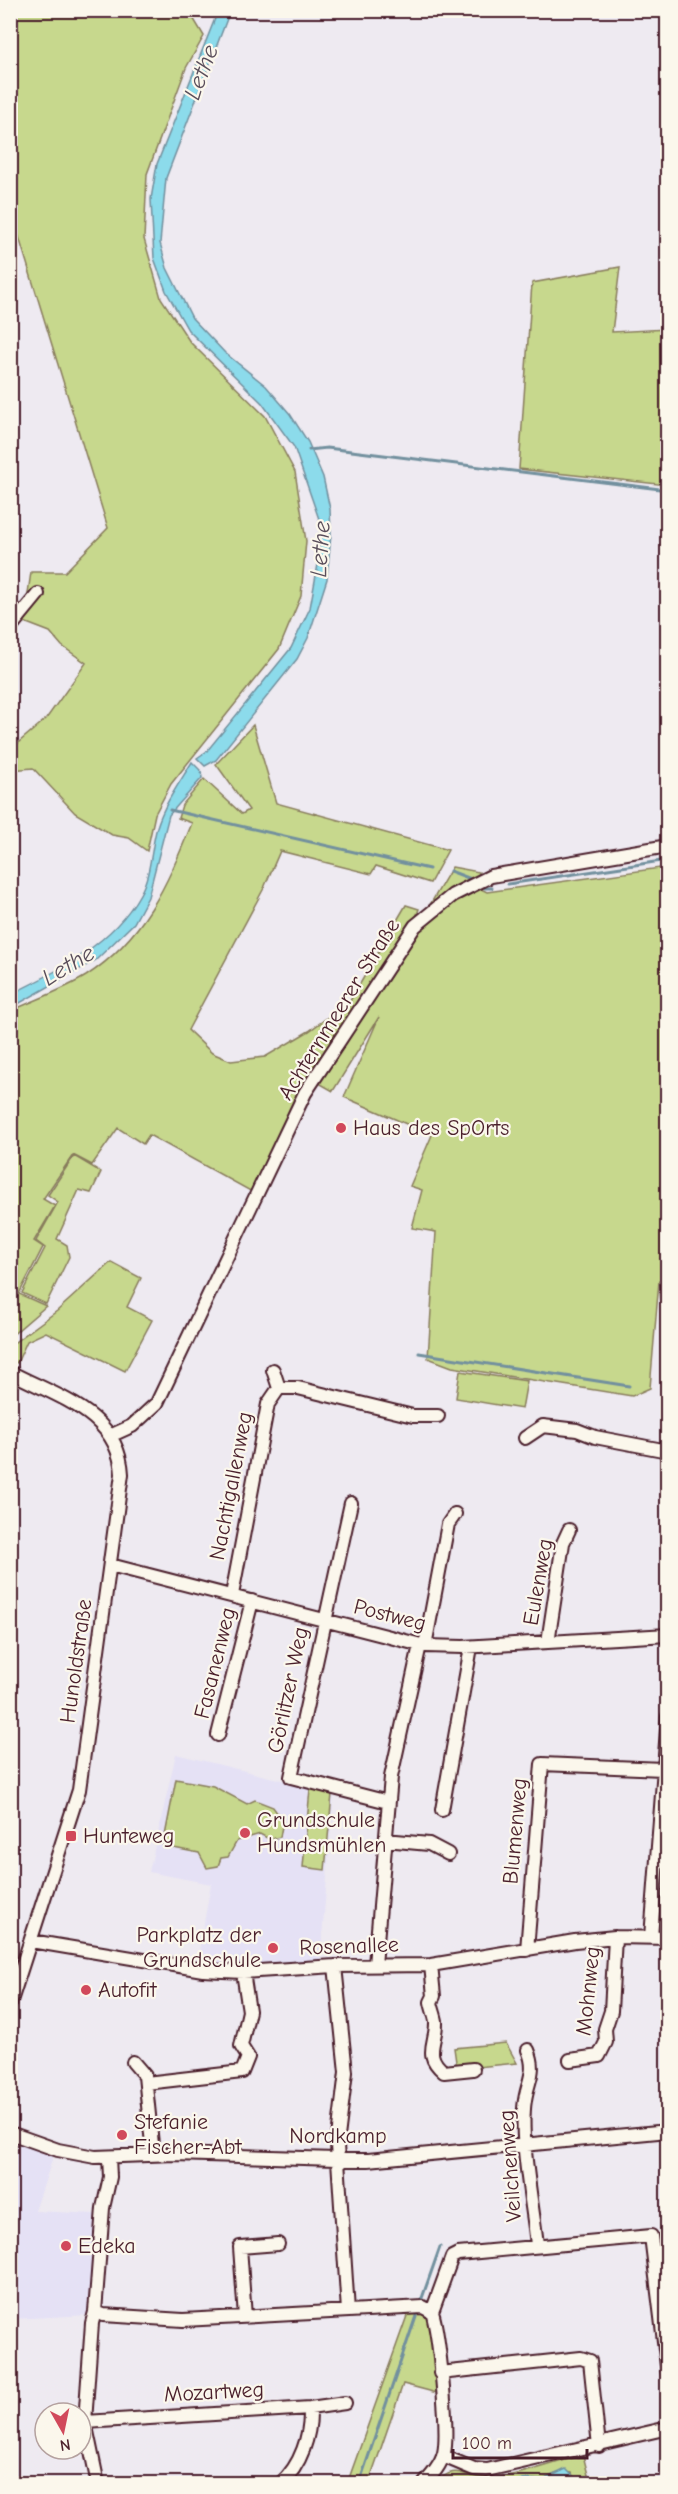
<svg xmlns="http://www.w3.org/2000/svg" width="678" height="2494" viewBox="0 0 678 2494" font-family="'Comic Neue',sans-serif">
	<style>
		.built { fill: #e5e1f5 }
		.green { fill: #c7d88d; stroke: #887c5c; stroke-width: 1.5 }
		.water { fill: #8cdbeb; stroke: #72909e; stroke-width: 1.5 }
		.lines { fill: none; stroke-linecap: round; stroke-linejoin: round }
		.stream { stroke: #72909e; stroke-width: 3 }
		.minor-casing { stroke: #4a1f2b; stroke-width: 16 }
		.minor { stroke: #fbf7ec; stroke-width: 12 }
		.poi-dot { fill: #d1495b; stroke: #fbf7ec; stroke-width: 2 }
		.labels { text-anchor: middle; dominant-baseline: central; stroke-width: 4.5; stroke-linejoin: round; paint-order: stroke }
		.street-label { font-size: 22px; fill: #4a1f2b; stroke: #fbf7ec }
		.poi-label { font-size: 22px; fill: #4a1f2b; stroke: #fbf7ec; text-anchor: start }
		.water-label { font-size: 24px; font-style: italic; fill: #5a4e5b; stroke: #fbf7ec }
	</style>
	<rect width="100%" height="100%" fill="#eeeaf1"/>
	<filter id="ink" filterUnits="userSpaceOnUse"><feTurbulence type="fractalNoise" baseFrequency=".0167" numOctaves="2"/><feDisplacementMap in="SourceGraphic" scale="12" xChannelSelector="R" yChannelSelector="G"/><feConvolveMatrix kernelMatrix="1 2 1 2 8 2 1 2 1" color-interpolation-filters="sRGB"/></filter>
	<g filter="url(#ink)">
		<path class="built" d="M176 1754 334 1793 320 1962 243 1966 197 1962 211 1884 149 1872Z
			M10 2139 54 2154 35 2211 95 2214 90 2315 11 2319Z"/>
		<path class="green" d="M10 11H189L204 36 186 68 147 174 144 239 161 298 190 342 265 416 295 472 306 541 301 596 279 649 171 784 155 814 147 851 129 838 112 835 75 813 33 768 11 770V753L19 742 46 719 86 663 62 646 50 632 24 622 31 572H65L108 528 11 211Z
			M620 267 612 332 667 329V485L519 469 532 283Z
			M253 725 276 803 448 850 430 883 376 866 371 874 280 851 264 888 188 1030 212 1053 231 1061 265 1057 309 1031 350 1001 406 905 419 909 414 922 302 1091 254 1193 149 1135 143 1144 118 1128 92 1165 73 1155 43 1199 55 1206 34 1241 43 1247 19 1294 46 1306 11 1336V1011C35 1000 63 990 86 976 144 938 167 885 192 823L178 818 182 805 204 779 242 814 249 810 216 764Z
			M452 867 479 872 478 877 431 903Z
			M667 867 668 1281H659L650 1388 632 1396 452 1367 428 1358 436 1232 412 1228 422 1190 410 1186 432 1135 344 1097 379 1017 333 1091 319 1083 419 927 455 898 477 887 487 892Z
			M74 1156 101 1172 91 1193 79 1190 57 1239 67 1245 69 1257 46 1304 22 1293 45 1248 36 1241 58 1202 48 1195Z
			M111 1262 141 1278 127 1307 152 1320 125 1371 46 1332 27 1341 17 1363 11 1360V1345L57 1311Z
			M460 1371 527 1381 522 1409 456 1398Z
			M176 1779 213 1786 247 1804 255 1800 273 1807 283 1821 280 1837 269 1839 260 1834 237 1841 228 1857 221 1858 218 1866 207 1868 199 1853 163 1846Z
			M310 1789 332 1794 325 1870 303 1867Z
			M506 2043 517 2063 457 2069 454 2048Z
			M408 2313H421L430 2321 437 2393 403 2384 369 2483 347 2484Z
			M583 2455 590 2483H575L572 2473C549 2470 553 2480 538 2481 528 2482 522 2476 514 2484H434C459 2461 461 2479 488 2478 514 2478 556 2462 583 2455Z"/>
		<path class="water" d="M218 11H230L166 178 160 243 167 268 192 318 225 353 266 386 290 414 308 442 323 477 330 509 331 534 327 579 308 638 297 659 216 760 205 766 197 758 207 751 291 648 310 608 319 559 320 522 294 447 262 403 188 330 166 291 154 258 151 199 157 164Z
			M192 762 201 771 202 778 169 815 148 897 134 923 96 960 11 1008V994C59 971 113 943 140 894 151 875 151 848 157 827 164 804 180 782 192 762Z
			M566 2469 575 2478V2483H514L522 2479 543 2480Z"/>
		<g class="lines">
			<path class="stream" d="M309 450 327 448 668 490
				M170 810 429 869
				M450 871 471 879
				M508 884 668 860
				M485 888H492
				M419 1353 629 1386
				M421 2301 440 2247
				M359 2484 417 2313"/>
			<g class="minor-casing">
				<path id="minor" d="M10 628 38 594
					M273 1370 279 1388
					M10 1372C57 1397 119 1413 122 1474L79 1790 10 2004
					M112 1435 132 1426 157 1403 305 1093 415 926 453 895 491 876 668 846
					M525 1438 543 1426 577 1430 595 1437 668 1451
					M351 1503 291 1777 388 1802
					M110 1565 425 1646 463 1647 668 1635
					M232 1595 268 1404 279 1388H298L413 1416H438
					M548 1642 563 1543 569 1530
					M425 1646 448 1524 455 1514
					M218 1735 252 1601
					M442 1810 471 1647
					M385 1840 429 1844 448 1854
					M651 1937 668 1716
					M31 1941 203 1970 243 1972 335 1966 431 1965 575 1941 615 1937 668 1938
					M527 1950 542 1764 663 1769
					M375 1965 391 1777 420 1645
					M431 1965 434 1996 431 2002C432 2008 435 2015 436 2021 437 2043 422 2054 444 2072L473 2069
					M335 1966 346 2072 337 2145 348 2311
					M528 2050C537 2071 528 2080 525 2100 519 2137 533 2206 537 2245
					M570 2060 599 2056 606 2042 605 2029 611 2011 615 1937
					M133 2062 145 2076 153 2154
					M146 2083 242 2072 248 2057 241 2046 249 2011 243 1972
					M10 2133 58 2150 95 2157 175 2154 368 2160 668 2131
					M109 2157 110 2177 103 2208 95 2312 103 2315 183 2320 423 2307 432 2312C439 2334 449 2431 444 2453 441 2465 432 2475 424 2484
					M95 2312 92 2323 85 2422 98 2484
					M432 2312 452 2257 458 2254 651 2236 668 2374
					M245 2317 240 2247 278 2244
					M440 2373 581 2358 590 2361 599 2446
					M85 2422 310 2408 345 2403
					M443 2456 474 2469 487 2470 668 2428
					M280 2484C301 2466 311 2435 310 2408"/>
			</g>
			<use href="#minor" class="minor"/>
		</g>
	</g>
	<g class="poi-dot">
		<circle cx="341" cy="1128" r="6"/>
		<circle cx="245" cy="1833" r="6"/>
		<rect x="65" y="1830" width="12" height="12" rx="3"/>
		<circle cx="273" cy="1948" r="6"/>
		<circle cx="86" cy="1990" r="6"/>
		<circle cx="122" cy="2135" r="6"/>
		<circle cx="66" cy="2246" r="6"/>
	</g>
	<g class="labels">
		<g class="street-label">
			<text transform="translate(339 1009) rotate(-58)">Achternmeerer Straße</text>
			<text transform="translate(231 1486) rotate(-79)">Nachtigallenweg</text>
			<text transform="translate(538 1582) rotate(-80)">Eulenweg</text>
			<text transform="translate(390 1615) rotate(14)">Postweg</text>
			<text transform="translate(76 1661) rotate(-82)">Hunoldstraße</text>
			<text transform="translate(215 1663) rotate(-76)">Fasanenweg</text>
			<text transform="translate(288 1690) rotate(-78)">Görlitzer Weg</text>
			<text transform="translate(515 1831) rotate(-85)">Blumenweg</text>
			<text transform="translate(349 1946) rotate(-2)">Rosenallee</text>
			<text transform="translate(588 1991) rotate(-84)">Mohnweg</text>
			<text x="338" y="2136">Nordkamp</text>
			<text transform="translate(510 2166) rotate(-94)">Veilchenweg</text>
			<text transform="translate(214 2392) rotate(-3)">Mozartweg</text>
		</g>
		<g class="poi-label">
			<text x="353" y="1128">Haus des SpOrts</text>
			<text x="257" y="1820">Grundschule<tspan x="257" dy="25">Hundsmühlen</tspan></text>
			<text x="83" y="1836">Hunteweg</text>
			<text x="261" y="1935" text-anchor="end">Parkplatz der<tspan x="261" dy="25">Grundschule</tspan></text>
			<text x="98" y="1990">Autofit</text>
			<text x="134" y="2122">Stefanie<tspan x="134" dy="25">Fischer-Abt</tspan></text>
			<text x="78" y="2246">Edeka</text>
		</g>
		<g class="water-label">
			<text transform="translate(201 72) rotate(-69)">Lethe</text>
			<text transform="translate(320 549) rotate(-86)">Lethe</text>
			<text transform="translate(68 965) rotate(-31)">Lethe</text>
		</g>
	</g>
	<rect width="678" height="2494" fill="none" stroke="#fbf7ec" stroke-width="36"/>
	<rect x="18" y="18" width="642" height="2458" fill="none" stroke="#4a1f2b" stroke-width="2" filter="url(#ink)"/>
	<g transform="translate(63 2431) rotate(171)"><circle r="28" fill="#fbf7ec" stroke="#b4a19f" stroke-width="1.5"/>
	<path d="M0-4.5L10 22L0 15L-10 22Z" fill="#d1495b"/>
	<text y="-9" font-size="16" font-weight="bold" text-anchor="middle" fill="#4a1f2b">N</text>
	</g>
	<path d="M453 2449v9h134v-9" fill="none" stroke="#4a1f2b" stroke-width="3"/>
	<text x="462" y="2449" font-size="18" fill="#4a1f2b" stroke="#fbf7ec" stroke-width="4.5" paint-order="stroke">100 m</text>
</svg>
